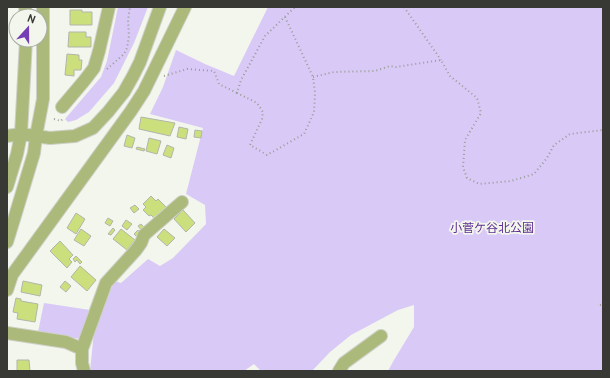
<svg xmlns="http://www.w3.org/2000/svg" width="610" height="378" viewBox="0 0 610 378" font-family="Cabin,'Noto Sans JP',sans-serif">
	<style>
		.green { fill: #d9c9f7 }
		.building { fill: #cbe07c; stroke: #b2b5ab }
		.lines { fill: none; stroke-linecap: round; stroke-linejoin: round }
		.minor-casing { stroke: #ced0c7; stroke-width: 14 }
		.path { stroke: #9a9d95; stroke-width: 2; stroke-dasharray: 1 3; stroke-linecap: butt }
		.minor { stroke: #abb97b; stroke-width: 12 }
		.labels { text-anchor: middle; dominant-baseline: central; stroke-width: 3.5; stroke-linejoin: round; paint-order: stroke }
		.park-label { font-size: 12px; fill: #5e2f93; stroke: #f3f6ec }
	</style>
	<rect width="100%" height="100%" fill="#f3f6ec"/>
	<path class="green" d="M118 7H148L134 43 114 83 89 112 76 120 68 122 65 119 101 77 107 61Z
		M268 7H603V371H388L394 360 414 327V305L398 310 351 335 330 352 312 371H261L254 364 244 371H90L95 322 115 281 121 283 148 259 160 266 173 258 206 224 205 205 186 194 203 128 150 114 163 87 176 50 205 64 234 76Z
		M44 303 90 310 81 339 38 332Z"/>
	<path class="building" d="M70 10H82V12H92V25H70Z
		M69 32H86V37H91V47H68Z
		M67 54 79 55V60H82L81 70H74V76L65 75Z
		M141 117 175 123 170 136 139 129Z
		M179 127 188 129 186 139 177 137Z
		M195 130 202 131 201 138 194 137Z
		M127 135 135 138 132 148 124 146Z
		M149 138 161 141 157 154 146 151Z
		M167 145 174 148 171 158 163 155Z
		M137 147 145 149 144 151 136 149Z
		M151 196 156 201 158 199 167 208 155 219 151 215 149 216 143 210 146 207 143 204Z
		M135 205 139 209 134 213 130 208Z
		M183 210 195 223 186 232 174 219Z
		M76 213 85 219 76 234 67 228Z
		M108 218 113 221 110 226 105 223Z
		M126 220 132 224 127 230 122 226Z
		M141 224 146 229 143 232 138 226Z
		M113 228 115 230 111 235 108 234Z
		M81 229 91 236 84 246 74 240Z
		M121 229 135 240 127 250 113 239Z
		M164 229 175 238 167 246 157 237Z
		M138 230 142 234 138 238 134 234Z
		M60 241 73 255 69 259 72 262 67 268 50 251Z
		M76 256 82 262 80 264 77 260 75 262 73 259Z
		M80 266 96 280 87 291 71 277Z
		M23 281 42 285 40 296 21 292Z
		M65 281 71 286 66 292 60 287Z
		M16 298 21 299V301L38 304 35 322 17 319 18 313 13 312Z
		M17 360H29L30 371H17Z"/>
	<g class="lines">
		<g class="minor-casing">
			<path id="minor" d="M25 7 26 16
				M62 107 84 81 94 68 99 51 109 7
				M7 136 21 134 50 138 75 136 93 128 108 112 124 92 133 76 140 62 160 7
				M7 187 17 154 21 134 26 40
				M7 242 15 216 34 153 36 136 43 99V7
				M7 290 12 275 131 111 144 91 185 7
				M7 333 66 342 82 349V363L84 371
				M82 349 106 283 136 250 141 243 144 235 182 202
				M339 371 344 363 381 336"/>
		</g>
		<path class="path" d="M404 7 441 60
			M285 17 313 77 315 93 314 112 304 134 267 155 250 145 262 119 263 112 257 103 237 93 241 80 265 36 295 7
			M107 69 124 54 127 48 129 36 128 20 130 7
			M164 76 187 69 214 71 219 84 237 93
			M313 77 334 72 375 71 390 66 396 67 441 60 450 76 477 98 481 113 465 140 463 167 467 178 479 184 511 181 534 174 547 158 554 145 570 134 603 130
			M54 119 61 121 63 118
			M600 305 603 304"/>
		<use href="#minor" class="minor"/>
	</g>
	<g class="labels">
		<g class="park-label">
			<text x="492" y="227">小菅ケ谷北公園</text>
		</g>
	</g>
	<rect width="610" height="378" fill="none" stroke="#383935" stroke-width="16"/>
	<g transform="translate(28 28) rotate(21)"><circle r="19" fill="#f3f6ec" stroke="#a8aaa3"/>
	<path d="M0-3L7 15L0 10L-7 15Z" fill="#753eb5"/>
	<text y="-6" font-size="11" font-weight="bold" text-anchor="middle" fill="#383935">N</text>
	</g>
</svg>
